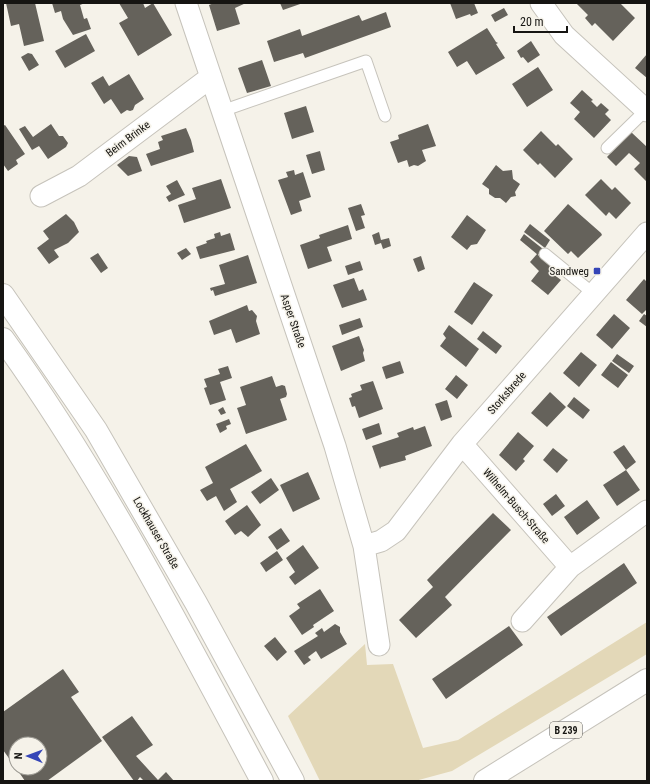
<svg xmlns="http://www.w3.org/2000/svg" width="650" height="784" viewBox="0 0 650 784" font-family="'Roboto Condensed',sans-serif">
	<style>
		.green { fill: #e3d8b8 }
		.building { fill: #65625b }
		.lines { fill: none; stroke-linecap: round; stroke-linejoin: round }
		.lane-casing { stroke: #c6c3bb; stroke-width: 13 }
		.street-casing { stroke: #c6c3bb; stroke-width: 23 }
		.secondary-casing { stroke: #c6c3bb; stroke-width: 24 }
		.primary-casing { stroke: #c6c3bb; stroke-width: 24 }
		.lane { stroke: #fff; stroke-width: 11 }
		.street { stroke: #fff; stroke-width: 21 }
		.secondary { stroke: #fff; stroke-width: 22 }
		.primary { stroke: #fff; stroke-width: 22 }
		.poi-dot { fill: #3545b7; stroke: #f5f2e9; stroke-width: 1.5 }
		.labels { text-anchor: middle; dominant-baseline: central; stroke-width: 3; stroke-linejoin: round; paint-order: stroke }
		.shield { fill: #f5f2e9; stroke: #595752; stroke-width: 1 }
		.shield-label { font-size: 10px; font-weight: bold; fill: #161512 }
		.street-label { font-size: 11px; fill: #161512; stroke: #f5f2e9 }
		.poi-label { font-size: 11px; fill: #161512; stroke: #f5f2e9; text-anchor: end }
	</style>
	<rect width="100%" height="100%" fill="#f5f2e9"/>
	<path class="green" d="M647 622V654L452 771 415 781H320L288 716 365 644 367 665 393 664 423 748 458 740Z"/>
	<path class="building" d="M6 3H35L44 41 24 46 19 24 11 26Z
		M52 3H85L80 5 84 19 87 18 91 29 73 35 63 19 61 11 55 13Z
		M119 3H143L145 8 153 3 172 35 138 56 119 23 128 18Z
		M214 3H246L235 8 240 24 217 31 209 5Z
		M280 3H303L283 10Z
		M450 3H474L478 13 471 16 470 14 456 19Z
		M576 3H620L635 18 613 41 595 23 592 26 585 18 588 15Z
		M504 8 508 15 495 22 491 15Z
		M386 12 391 27 305 58 303 53 274 62 267 41 300 29 302 36 359 15 362 21Z
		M487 28 496 42 498 43 496 44 505 58 476 75 467 61 457 67 448 52Z
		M86 34 95 51 65 68 55 51Z
		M531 41 540 55 528 63 523 57 521 58 517 51Z
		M28 53 32 54 39 65 29 71 21 57Z
		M647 54V78L635 68Z
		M262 60 271 86 247 93 238 68Z
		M538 67 553 90 527 107 512 84Z
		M129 74 144 99 135 105 133 110 130 111 127 110 121 114 111 99 104 104 91 83 103 76 109 86Z
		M582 90 593 100 591 101 597 107 601 103 609 110 605 114 611 120 594 138 574 119 580 112 570 103Z
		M306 106 314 132 292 139 284 113Z
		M51 124 59 136H63L68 143 66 147 48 159 39 146 32 150 19 129 25 126 33 137Z
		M428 124 436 146 422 150 426 161 418 166 414 165 409 167 407 160 398 163 390 142 399 139 398 135Z
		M5 125 25 154 16 160 18 164 8 171 3 164V126Z
		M186 128 191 140 194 152 151 166 146 154 160 149 158 142 163 140 161 136Z
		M541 131 556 146 558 144 573 159 555 178 540 163 538 165 523 150Z
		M631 132 647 147V182L634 169 640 163 629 153 616 166 607 157Z
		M320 151 325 170 312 174 306 155Z
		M129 156 137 157 142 171 128 176 117 165Z
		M496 165 503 171 512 170 513 179 520 184 515 192 516 196 511 197 506 203 500 198H495L489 194V189L482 184Z
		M294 170 295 175 303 172 311 197 299 201 302 211 291 215 278 180 288 177 286 172Z
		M221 179 231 208 184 223 178 205 196 199 192 188Z
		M601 179 612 190 615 187 631 203 616 219 609 212 606 216 585 195Z
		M177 180 185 195 169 202 166 197 171 194 166 186Z
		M361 204 365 215 361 216 365 228 356 231 348 208Z
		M568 204 601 233 602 235 578 258 571 251 568 254 544 231Z
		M66 214 74 222 79 232 68 243 54 250 59 257 49 264 37 248 49 239 43 231Z
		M467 215 486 230 477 244 471 245 467 250 451 237Z
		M530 224 550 240 545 248 524 232Z
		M348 225 352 239 327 247 332 261 308 269 300 245 320 238 319 235Z
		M220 232 221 236 230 233 235 250 200 259 196 247 207 243 206 241 215 238 214 234Z
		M379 232 381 240 389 238 391 246 383 249 381 243 375 245 372 235Z
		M524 234 543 249 538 255 520 240Z
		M186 248 191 254 182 260 177 253Z
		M98 253 108 268 101 273 90 258Z
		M537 254 549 265 550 264 557 270 553 274 561 280 548 295 531 281 539 271 530 262Z
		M248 255 257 283 215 296 213 290 211 291 210 288 225 284 219 265Z
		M421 256 425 269 418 272 413 259Z
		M360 261 363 270 348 275 345 266Z
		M354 278 359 291 363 289 367 300 342 308 333 285Z
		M644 279 647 282V309L642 314 626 300Z
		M474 282 493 295 472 325 454 312Z
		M247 305 249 311 252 310 257 316 256 321 260 334 236 343 231 329 214 335 209 321Z
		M614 314 630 328 612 349 596 335Z
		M644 314 647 316V327L639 321Z
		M360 318 363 327 342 335 339 325Z
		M449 325 479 349 466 367 440 346 446 338 443 334Z
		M483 331 502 346 496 354 477 339Z
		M359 336 364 350 363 353 365 361 341 371 332 346Z
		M581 352 597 365 579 387 563 373Z
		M617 354 634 366 629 373 612 361Z
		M400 361 404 373 386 379 382 367Z
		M611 362 628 375 618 388 601 375Z
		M228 366 232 378 220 382 226 400 210 405 204 388 207 387 204 379 220 374 218 369Z
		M456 375 468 385 457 399 445 389Z
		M272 376 276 387 282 385 285 386 287 394 286 397 280 399 287 420 246 434 237 408 246 405 240 387Z
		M373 381 383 409 359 418 355 406 352 407 349 398 352 397 351 394 362 390 360 385Z
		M550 392 566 407 547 427 531 413Z
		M574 397 590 410 583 419 567 406Z
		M447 400 452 417 441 421 435 404Z
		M223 407 226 413 221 415 218 410Z
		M229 419 231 424 226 426 227 429 220 433 216 424Z
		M379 423 382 434 366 440 362 429Z
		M425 426 432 446 405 456 406 460 381 467 380 469 372 446 399 437 397 433 413 427 414 430Z
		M518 432 534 446 523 459 525 461 516 471 499 455Z
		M246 444 262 471 230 489 237 502 224 511 216 496 207 501 200 490 213 483 205 467Z
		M624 445 636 462 626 470 613 452Z
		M553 448 568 460 557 473 543 460Z
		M626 470 640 490 617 506 603 485Z
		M308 472 320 499 293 512 280 485Z
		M271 478 279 490 260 504 251 492Z
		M556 494 565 506 552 516 543 504Z
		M587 500 600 518 577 535 564 517Z
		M247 505 261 525 248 537 241 531 235 535 225 521Z
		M493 513 511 530 445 597 452 605 416 638 399 620 433 587 427 580Z
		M281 528 290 541 277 550 268 537Z
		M303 545 319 568 295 585 289 577 295 572 286 558Z
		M277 551 283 560 266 572 260 563Z
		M624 563 637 583 561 636 547 617Z
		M320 589 334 611 313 625 314 627 302 635 289 616 300 608 297 604Z
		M335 624 340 627V632L347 644 321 659 316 651 308 657 311 660 304 665 294 651 318 636 315 633 322 628 324 632Z
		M509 626 523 645 446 699 432 679Z
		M275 637 287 652 277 661 264 646Z
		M63 669 79 692 71 697 102 741 47 781H25L16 768H40V744H16V768L3 750V712Z
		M132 716 153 745 136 756 158 780 166 772 174 781H144L140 777 137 781H134L102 737Z"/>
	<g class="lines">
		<g class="lane-casing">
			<path id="lane" d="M222 111 366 61 385 116
				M607 148 646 110
				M545 254 594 294"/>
		</g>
		<g class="street-casing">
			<path id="street" d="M186 3 335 446 364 546 379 645
				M541 3 564 35 647 111
				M41 196 79 176 211 77
				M462 444 570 567 647 511
				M364 546 381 541 396 531 462 444 647 233
				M522 621 570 567"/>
		</g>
		<g class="secondary-casing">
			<path id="secondary" d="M3 295 96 430 196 603 293 781
				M3 339C103 478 181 630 262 781"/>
		</g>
		<g class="primary-casing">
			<path id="primary" d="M485 781 647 680"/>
		</g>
		<use href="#lane" class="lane"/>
		<use href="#street" class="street"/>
		<use href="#secondary" class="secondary"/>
		<use href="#primary" class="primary"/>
	</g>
	<rect class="poi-dot" x="593" y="267" width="8" height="8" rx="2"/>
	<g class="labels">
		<rect class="shield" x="550" y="722" width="32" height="16" rx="3"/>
		<g class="shield-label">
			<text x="566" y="730">B 239</text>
		</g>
		<g class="street-label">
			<text transform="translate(128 139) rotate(-37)">Beim Brinke</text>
			<text transform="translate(293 321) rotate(71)">Asper Straße</text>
			<text transform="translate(507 393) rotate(-49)">Storksbrede</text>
			<text transform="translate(516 506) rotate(49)">Wilhelm-Busch-Straße</text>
			<text transform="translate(156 533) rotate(60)">Lockhauser Straße</text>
		</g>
		<g class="poi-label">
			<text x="589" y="271">Sandweg</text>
		</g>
	</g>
	<rect width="650" height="784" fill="none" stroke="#161512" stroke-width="8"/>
	<g transform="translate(28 756) rotate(271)"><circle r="19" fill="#f5f2e9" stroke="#9c9a93"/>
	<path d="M0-3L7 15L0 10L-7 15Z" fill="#3545b7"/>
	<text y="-6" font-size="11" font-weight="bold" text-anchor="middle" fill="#161512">N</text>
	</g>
	<path d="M514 26v6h53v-6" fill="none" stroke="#161512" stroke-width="2"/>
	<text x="520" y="26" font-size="12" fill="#161512" stroke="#f5f2e9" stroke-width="3" paint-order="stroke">20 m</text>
</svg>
